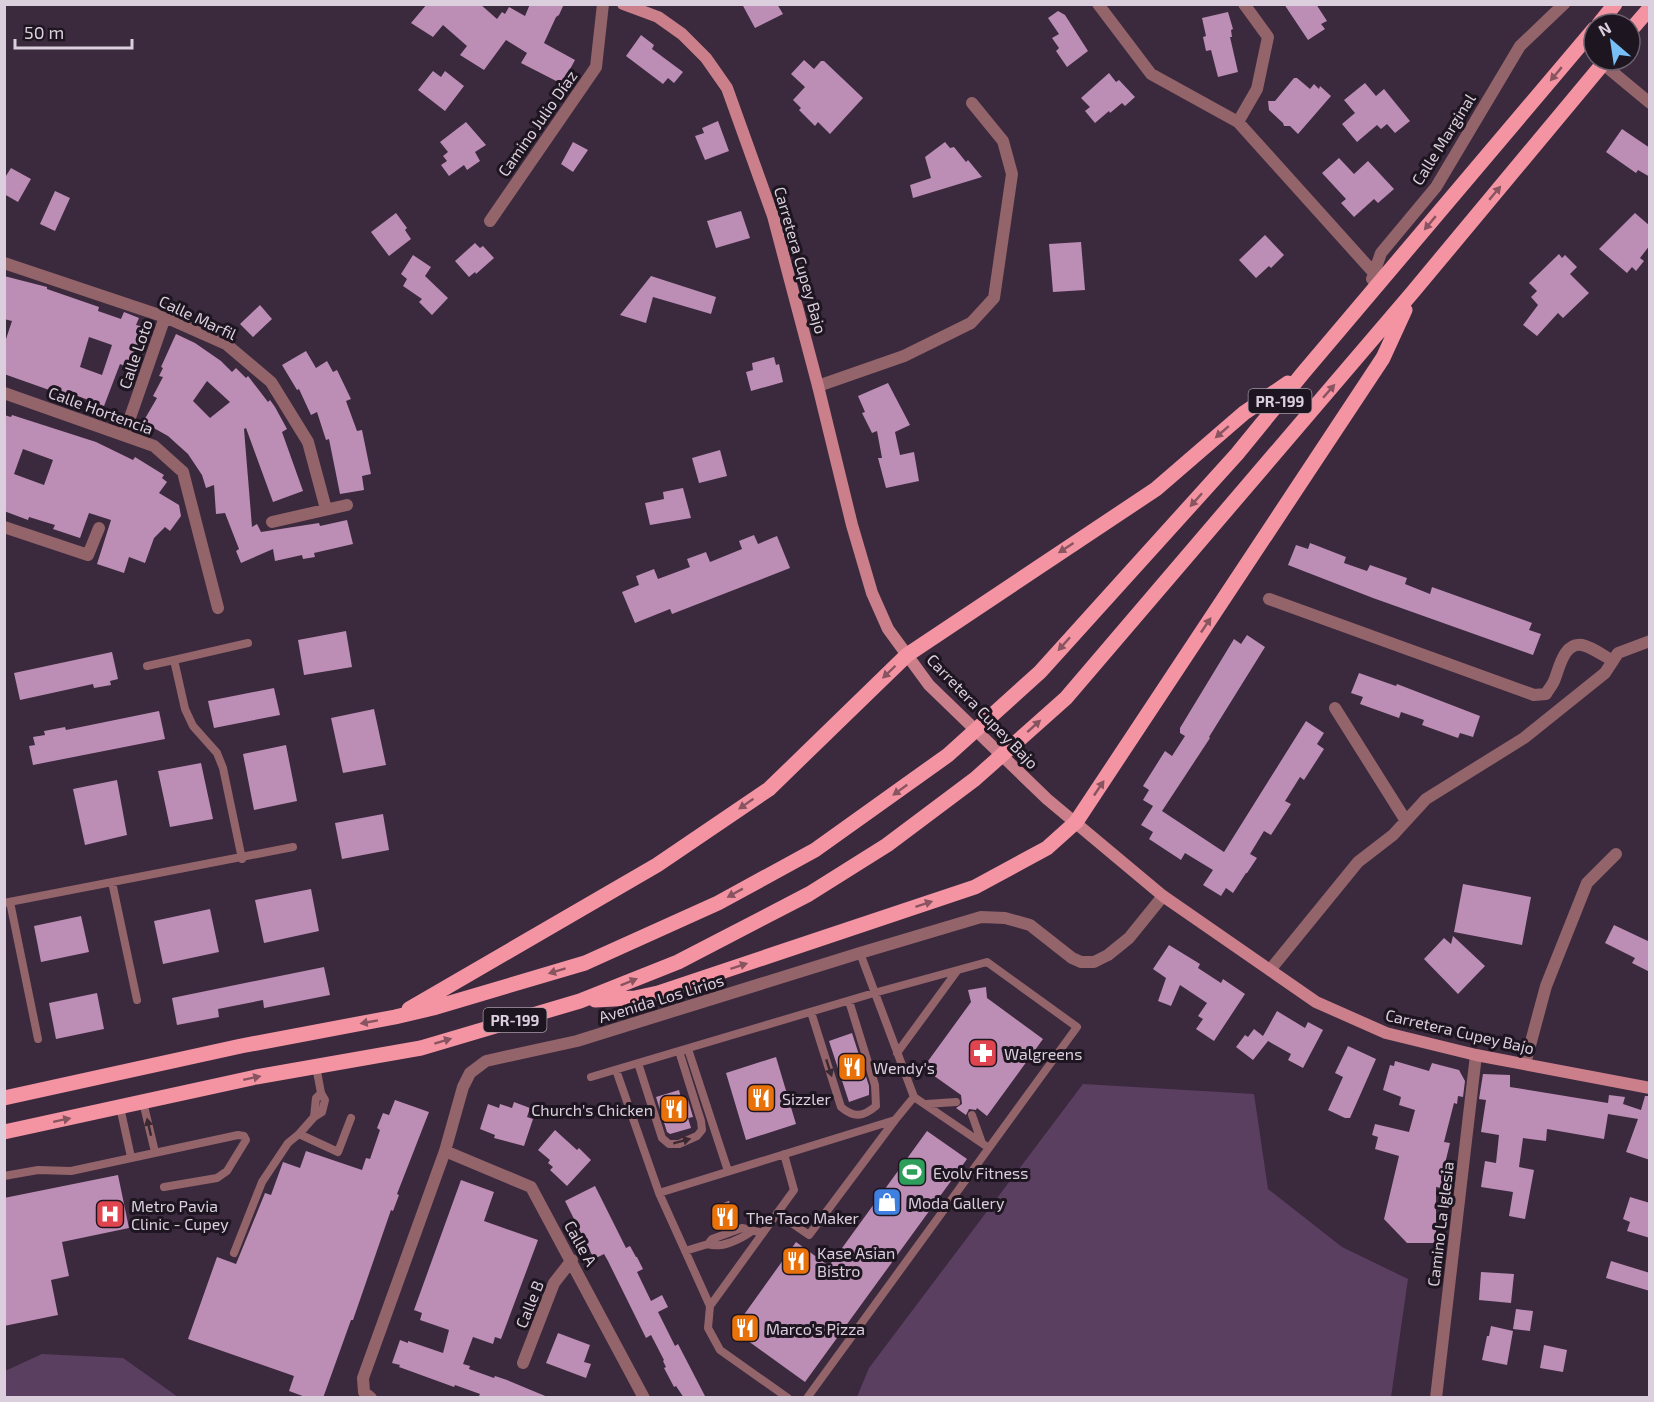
<svg xmlns="http://www.w3.org/2000/svg" width="1654" height="1402" viewBox="0 0 1654 1402" font-family="'Exo 2',sans-serif">
	<style>
		.green { fill: #5b3f61 }
		.building { fill: #bc8eb5; fill-rule: evenodd }
		.lines { fill: none; stroke-linecap: round; stroke-linejoin: round }
		.lane { stroke: #93646a; stroke-width: 8 }
		.street { stroke: #93646a; stroke-width: 12 }
		.secondary { stroke: #ca7f8a; stroke-width: 12 }
		.primary { stroke: #f494a2; stroke-width: 15 }
		.oneway { fill: #885460 }
		.oneway2 { fill: #3a2932 }
		.labels { text-anchor: middle; dominant-baseline: central; stroke-width: 6; stroke-linejoin: round; paint-order: stroke }
		.shield { fill: #1d151f; stroke: #a297a4; stroke-width: 1.5 }
		.shield-label { font-size: 15px; font-weight: bold; fill: #dbcfdd }
		.street-label { font-size: 16px; fill: #dbcfdd; stroke: #1d151f }
		.poi-label { font-size: 16px; fill: #dbcfdd; stroke: #1d151f; text-anchor: start }
	</style>
	<rect width="100%" height="100%" fill="#3b293e"/>
	<path class="green" d="M1083 1084 1254 1094 1268 1189 1342 1247 1408 1279 1391 1397H857L869 1368Z
		M42 1354 123 1358 178 1397H5V1371Z"/>
	<path class="building" d="M427 4H480L497 19 502 12 505 14 509 7 525 16 530 4H564L559 15 556 17 544 43 575 60 562 84 521 63 527 53 506 40 484 70 460 55 467 46 443 25 433 37 411 23Z
		M742 4H777L783 14 755 28Z
		M1284 4H1316L1327 21 1321 24 1325 29 1308 40Z
		M1058 11 1065 15 1088 51 1067 67 1056 51 1059 48 1052 38 1059 34 1048 18Z
		M1228 12 1233 29 1231 30 1232 37H1230L1238 72 1218 77 1211 50 1206 51 1203 37 1206 36 1202 18Z
		M641 35 654 45 652 49 683 72 674 83 668 78 663 84 626 56Z
		M804 60 814 69 821 61H824L863 98 830 134 818 122 815 126 799 110 801 108 793 100 805 87 791 74Z
		M433 71 441 77 445 71 464 86 445 111 418 90Z
		M1109 73 1116 82 1119 80 1135 97 1125 106 1122 103 1110 113 1109 111 1095 123 1085 111 1090 107 1081 98Z
		M1294 78H1297L1310 89 1314 84 1319 89 1320 86 1331 96 1298 134 1290 126H1284L1283 123 1269 110 1268 101H1275Z
		M1365 83 1376 96 1384 89 1410 121 1395 133 1387 124 1381 129 1377 125 1357 142 1342 124 1355 113 1344 100Z
		M718 121 729 151 705 160 695 136 704 133 702 128Z
		M466 122 486 145 475 152 480 161 467 170 464 165 449 176 441 165 447 161 443 156 448 152 440 142Z
		M1622 129 1650 148V177L1638 170 1636 173 1606 152Z
		M573 142 588 150 573 172 561 164Z
		M945 142 950 148 954 147 966 162 968 160 982 177 913 198 910 185 931 178 925 157Z
		M1339 158 1354 174 1368 161 1394 189 1378 203 1374 199 1354 217 1341 203 1346 199 1322 173Z
		M11 168 31 179 18 202 4 194V179Z
		M55 191 70 198 55 231 40 224Z
		M741 211 750 238 716 248 707 221Z
		M396 213 407 228 405 230 411 239 389 256 371 232Z
		M1635 213 1650 226V245L1640 258 1644 261 1636 271 1632 267 1627 273 1599 249Z
		M1265 235 1284 255 1271 268 1269 266 1256 278 1239 260Z
		M1081 242 1085 290 1053 292 1049 244Z
		M475 243 480 248 483 246 494 258 476 274 475 272 469 277 455 261Z
		M1559 254 1562 258 1565 255 1577 267 1570 274 1589 293 1563 318 1558 313 1537 336 1523 325 1538 305 1531 297 1537 291 1529 283Z
		M413 255 431 267 425 276 448 298 432 315 419 302 422 299 403 286 407 279 401 274Z
		M4 276 47 287V289L99 307 98 311 121 319 124 312 139 318 136 325 144 327 129 368 120 364 104 406 70 393 69 397 4 374V345L12 321 4 319ZM89 337 112 345 102 375 80 367Z
		M651 276 716 297 711 314 653 297 646 323 620 315Z
		M260 305 272 319 253 337 240 324Z
		M176 334 195 343 221 361 232 372 236 368 246 378 248 376 268 402 270 400 275 407 287 429 282 432 303 491 273 502 246 428 244 429 252 527 257 524 261 532 319 523 320 526 347 520 353 544 314 553 315 557 303 559 302 555 275 561 273 549 241 563 236 551 239 549 225 513 216 514 214 485 206 488 202 475 188 454 168 436 143 422 157 398 153 396 163 377 159 376 163 368 161 367ZM207 381 230 402 210 418 193 401Z
		M306 351 316 368 327 361 333 372 337 370 351 399 346 401 357 431 362 430 371 474 362 476 364 490 340 494 329 439 326 440 317 412 311 415 299 389 297 390 282 365Z
		M774 357 776 365 779 364 783 382 751 391 746 372 753 370 752 363Z
		M888 383 910 425 895 432 900 455 914 452 919 481 886 488 878 458H882L877 431 872 433 862 413 865 412 858 396Z
		M4 415 11 417 12 415 96 442 133 460 135 457 164 475 162 478 167 482 159 493 179 505 181 516 170 531 165 527 154 538 145 563 129 557 124 573 97 564 111 520 89 513 80 538 53 529 55 525 29 517 28 520 4 511ZM23 449 53 460 44 485 14 474Z
		M720 450 727 476 699 483 692 458Z
		M683 488 691 518 650 525 645 503 664 499 663 492Z
		M754 535 758 544 777 536 790 568 672 614 670 609 635 623 622 592 639 585 636 576 654 569 658 579 690 567 687 559 706 552 710 562 742 549 739 541Z
		M1310 543 1346 557 1344 563 1367 571 1370 565 1407 578 1405 584 1430 594 1432 587 1532 623 1529 630 1541 634 1533 655 1373 598 1288 565 1296 545 1308 549Z
		M346 631 352 667 304 675 298 640Z
		M1247 635 1265 647 1209 737 1210 738 1162 811 1224 852 1306 721 1324 733 1317 744 1324 749 1304 780 1300 777 1285 801 1291 804 1271 835 1264 831 1250 854 1257 858 1247 873H1246L1233 893 1226 888 1221 896 1203 885 1213 870 1185 853 1181 860 1149 839 1153 832 1141 825 1153 806 1143 800 1149 790 1143 786 1165 751 1172 756 1185 736 1180 733V728L1234 639 1241 644Z
		M112 652 118 679 110 681 111 685 94 688 93 684 20 700 14 673Z
		M1359 673 1396 686 1397 684 1480 716 1473 737 1460 733 1458 738 1422 725 1424 720 1401 712 1399 718 1360 704 1363 697 1351 693Z
		M274 688 280 715 214 728 208 701Z
		M374 709 386 765 343 773 331 718Z
		M159 711 165 739 33 765 29 746 35 745 33 737 45 735 44 731 65 727 66 730Z
		M286 745 297 801 254 810 243 754Z
		M201 763 213 819 170 827 158 771Z
		M117 780 127 835 85 845 73 789Z
		M383 814 389 850 342 859 335 823Z
		M1463 884 1531 897 1522 945 1454 932Z
		M311 889 319 931 264 943 255 900Z
		M210 909 219 952 163 964 154 921Z
		M81 916 89 952 41 962 34 926Z
		M1614 925 1650 942V972L1632 963 1635 958 1605 943Z
		M1453 936 1485 966 1458 994 1424 959 1444 938 1451 944Z
		M1169 945 1200 964 1198 968 1221 983 1223 979 1245 994 1214 1041 1196 1029 1203 1019 1198 1016 1207 1003 1180 985 1171 1006 1158 1001 1166 978 1153 969Z
		M324 967 330 995 264 1008 263 1000 218 1009 219 1017 177 1025 172 998Z
		M986 987 987 998 1043 1039 987 1116 977 1108 976 1110 969 1109 966 1115 956 1108 962 1104 961 1095 923 1068 971 1002 968 990Z
		M97 993 104 1029 56 1039 49 1003Z
		M1277 1011 1305 1028 1308 1022 1323 1030 1303 1068 1288 1060 1291 1054 1268 1041 1253 1060 1236 1047 1245 1035 1248 1037 1254 1029 1263 1036Z
		M852 1033 869 1086V1095L849 1102 829 1041Z
		M1348 1046 1376 1059 1350 1118H1345L1328 1110 1343 1077 1335 1073Z
		M776 1057 796 1124 746 1140 726 1073Z
		M1395 1061 1429 1071 1432 1063 1459 1070 1465 1081 1463 1097 1458 1096 1457 1104 1454 1103 1444 1142 1450 1143 1442 1176 1444 1177 1442 1188 1436 1187V1243H1407L1384 1219 1399 1156 1375 1149 1378 1137 1372 1135 1375 1124 1409 1132 1415 1110 1399 1105 1401 1097 1383 1090 1390 1065 1394 1066Z
		M1483 1074 1510 1075V1087L1608 1103 1609 1095 1625 1097 1623 1104 1641 1110 1645 1096H1650V1160L1626 1152 1638 1119 1608 1114 1604 1139 1547 1129 1546 1141 1523 1138 1519 1167 1534 1170 1525 1219 1509 1216 1513 1192 1481 1187 1485 1161 1496 1163 1499 1135 1481 1132 1486 1100 1479 1099Z
		M679 1090 682 1102 688 1100 693 1117 688 1118 691 1128 670 1134 667 1132 656 1097Z
		M395 1100 429 1112 397 1194 399 1195 393 1211 391 1210 353 1320H351L323 1398H308L289 1391 294 1376 188 1339 217 1257 236 1264 265 1193 271 1195 283 1162 300 1168 306 1151 362 1170 366 1158 370 1159 380 1130 377 1128 383 1113 389 1115Z
		M514 1102 530 1108 527 1117 533 1119 524 1146 494 1138 495 1135 480 1129 488 1104 499 1108 500 1104 512 1108Z
		M555 1130 577 1150 579 1148 591 1160 567 1186 550 1170 553 1167 548 1163 550 1160 538 1150Z
		M927 1131 967 1159 805 1382 733 1330 796 1242 829 1266Z
		M118 1175 129 1228 62 1242 69 1276 51 1280 58 1315 4 1326V1198Z
		M461 1180 494 1192 484 1221 538 1240 501 1339 495 1337 493 1344 473 1337 463 1364 470 1366 469 1369 494 1378 495 1376 507 1380 550 1398H478L480 1394 455 1385 454 1387 399 1367 400 1365 392 1363 400 1340 408 1343V1341L443 1353 449 1330 420 1320 422 1313 414 1310Z
		M595 1186 626 1248 630 1246 636 1257H637L643 1269 637 1272 651 1301 662 1295 668 1307 658 1312 675 1346 678 1344 706 1398H684L676 1386 674 1387 664 1368 666 1367 663 1361 664 1360 651 1335 646 1338 608 1261 604 1254 594 1259 565 1201Z
		M1630 1197 1650 1203V1238L1627 1231 1630 1222 1623 1219Z
		M729 1201 736 1223 719 1230 712 1207Z
		M1611 1261 1650 1273V1291L1606 1278Z
		M1481 1272 1514 1274 1511 1303 1479 1300Z
		M1516 1309 1533 1311 1530 1331 1513 1329Z
		M1491 1326 1513 1331 1507 1365 1482 1360 1487 1336H1489Z
		M558 1333 590 1345 584 1362 591 1364 586 1378 546 1363Z
		M1544 1345 1567 1350 1563 1372 1540 1368Z"/>
	<g class="lines">
		<path class="lane" d="M147 666 174 660
			M242 859 223 768 217 753 193 726 185 709 174 660 248 643
			M112 882 137 1000
			M10 902 38 1039
			M4 903 293 847
			M811 1012 841 1107C854 1118 863 1117 876 1106L875 1085 849 1001
			M688 1049 728 1171
			M897 1053 957 971
			M638 1063 662 1138 669 1144H679L697 1136 702 1130 701 1121 679 1051
			M616 1070 659 1193 895 1120 914 1097 860 953
			M591 1077 874 993 987 962 1077 1027 807 1398
			M914 1097 989 1148
			M143 1102 155 1152
			M926 1104 956 1102
			M120 1107 131 1157
			M972 1115 982 1143
			M314 1117 316 1098 321 1093
			M299 1134 338 1152 351 1118
			M4 1176 38 1170 71 1171 238 1135 244 1136 246 1140 227 1171 217 1178 164 1187
			M659 1193 710 1306 794 1190 784 1154
			M777 1213 809 1235 895 1120
			M708 1244C721 1249 741 1239 752 1231
			M685 1251 708 1244 712 1239 742 1228 763 1233
			M234 1253 262 1182 288 1143 299 1134 314 1117 322 1112 325 1100 321 1093 316 1066
			M710 1306 708 1328 720 1350 788 1398"/>
		<path class="street" d="M1098 4 1151 74 1238 122 1374 273
			M1603 64 1650 103
			M1238 122 1257 89 1268 37 1244 4
			M490 221 596 67 603 4
			M4 263 165 317 226 344 271 382 308 442 326 509
			M1372 279 1381 253 1436 187 1520 46 1564 4
			M818 386 904 356 971 323 994 298 1012 174 1003 141 972 103
			M4 393 154 446 183 472 218 608
			M124 435 165 317
			M272 522 347 505
			M4 527 88 555 99 528
			M1269 599 1534 695 1546 694C1548 690 1552 686 1554 681 1559 670 1563 642 1582 645 1592 647 1604 656 1613 661
			M1335 708 1406 821
			M1270 970 1358 862 1393 835 1426 799 1524 738 1605 673 1618 653 1650 641
			M1525 1064 1546 986 1587 883 1616 854
			M445 1151 531 1187 644 1398
			M523 1363 554 1283 572 1260
			M371 1398 364 1392 363 1378 445 1151 463 1087 470 1073 486 1061 577 1041 860 953 981 917 1005 918 1030 925 1072 958 1081 962H1094L1108 955 1129 938 1163 896
			M1436 1398 1476 1055"/>
		<path class="secondary" d="M623 4 658 17 682 34 706 58 727 88 773 216 818 386 852 525 872 593 888 629 929 685 1047 799 1163 896 1316 1002 1386 1033 1476 1055 1650 1088"/>
		<path class="primary" d="M1599 24 1615 4
			M1630 31 1650 8
			M595 1000 635 998 658 993 975 887 1047 848 1076 822 1383 358 1405 310
			M409 1009 657 865 769 789 907 655 1156 489 1244 413 1288 383
			M4 1098 241 1046 395 1017 433 1008 585 963 718 903 815 850 948 755 1040 672 1237 454 1303 373 1594 29
			M4 1132 256 1077 421 1048 580 1001 678 962 809 894 887 845 975 779 1066 698 1412 293 1606 60"/>
	</g>
	<defs><path id="oneway-solid" d="M-6-.8H1V-3.2L6.5 0L1 3.2V.8H-6Z" transform="scale(1.5)"/></defs>
	<g class="oneway">
		<use href="#oneway-solid" transform="translate(1556 74) rotate(130)"/>
		<use href="#oneway-solid" transform="translate(1495 193) rotate(-50)"/>
		<use href="#oneway-solid" transform="translate(1430 223) rotate(130)"/>
		<use href="#oneway-solid" transform="translate(1329 391) rotate(-49)"/>
		<use href="#oneway-solid" transform="translate(1222 432) rotate(139)"/>
		<use href="#oneway-solid" transform="translate(1196 500) rotate(132)"/>
		<use href="#oneway-solid" transform="translate(1066 548) rotate(147)"/>
		<use href="#oneway-solid" transform="translate(1206 625) rotate(-56)"/>
		<use href="#oneway-solid" transform="translate(1064 644) rotate(132)"/>
		<use href="#oneway-solid" transform="translate(889 672) rotate(136)"/>
		<use href="#oneway-solid" transform="translate(1034 726) rotate(-42)"/>
		<use href="#oneway-solid" transform="translate(1099 788) rotate(-56)"/>
		<use href="#oneway-solid" transform="translate(900 790) rotate(144)"/>
		<use href="#oneway-solid" transform="translate(746 804) rotate(145)"/>
		<use href="#oneway-solid" transform="translate(735 893) rotate(151)"/>
		<use href="#oneway-solid" transform="translate(924 904) rotate(-18)"/>
		<use href="#oneway-solid" transform="translate(739 966) rotate(-18)"/>
		<use href="#oneway-solid" transform="translate(557 971) rotate(163)"/>
		<use href="#oneway-solid" transform="translate(629 982) rotate(-22)"/>
		<use href="#oneway-solid" transform="translate(369 1022) rotate(170)"/>
		<use href="#oneway-solid" transform="translate(443 1041) rotate(-17)"/>
		<use href="#oneway-solid" transform="translate(252 1078) rotate(-12)"/>
		<use href="#oneway-solid" transform="translate(62 1120) rotate(-12)"/>
	</g>
	<g class="oneway2">
		<use href="#oneway-solid" transform="translate(829 1068) rotate(72)"/>
		<use href="#oneway-solid" transform="translate(149 1127) rotate(-103)"/>
		<use href="#oneway-solid" transform="translate(682 1141) rotate(-15)"/>
	</g>
	<defs>
		<g id="pharmacy-square" transform="scale(1.5)"><rect x="-9" y="-9" width="18" height="18" rx="4" fill="#e0444e" stroke="#1d151f"/><path d="M-2-6h4v4h4v4h-4v4h-4v-4h-4v-4h4Z" fill="#fff"/></g>
		<g id="restaurant-square" transform="scale(1.5)"><rect x="-9" y="-9" width="18" height="18" rx="4" fill="#e8710a" stroke="#1d151f"/><path d="M-5-6h1v4h1v-4h1v4h1v-4h1v5L-1.5 .5V6h-2V.5L-5-1ZM5-6V6H3V1.5H1.5Q1.5-4 5-6Z" fill="#fff"/></g>
		<g id="stadium-square" transform="scale(1.5)"><rect x="-9" y="-9" width="18" height="18" rx="4" fill="#2e9e5b" stroke="#1d151f"/><path d="M0-5a6.5 5 0 1 0 0 10a6.5 5 0 1 0 0-10ZM-3.5-1.8h7v3.6h-7Z" fill="#fff"/></g>
		<g id="shop-square" transform="scale(1.5)"><rect x="-9" y="-9" width="18" height="18" rx="4" fill="#3f7fe0" stroke="#1d151f"/><path d="M-5-2.5h2.3a2.7 3.5 0 0 1 5.4 0H5L5.5 6h-11ZM-1.5-2.5h3a1.5 2.3 0 0 0-3 0Z" fill="#fff"/></g>
		<g id="hospital-square" transform="scale(1.5)"><rect x="-9" y="-9" width="18" height="18" rx="4" fill="#e0444e" stroke="#1d151f"/><path d="M-5-5h3v3.5h4V-5h3V5h-3V1.5h-4V5h-3Z" fill="#fff"/></g>
	</defs>
	<g fill-rule="evenodd">
		<use href="#pharmacy-square" x="983" y="1053"/>
		<use href="#restaurant-square" x="852" y="1067"/>
		<use href="#restaurant-square" x="761" y="1098"/>
		<use href="#restaurant-square" x="674" y="1109"/>
		<use href="#stadium-square" x="912" y="1172"/>
		<use href="#shop-square" x="887" y="1202"/>
		<use href="#hospital-square" x="110" y="1214"/>
		<use href="#restaurant-square" x="725" y="1217"/>
		<use href="#restaurant-square" x="796" y="1261"/>
		<use href="#restaurant-square" x="745" y="1328"/>
	</g>
	<g class="labels">
		<g class="shield">
			<rect x="1248.5" y="389" width="63" height="24" rx="4.5"/>
			<rect x="483.5" y="1008" width="63" height="24" rx="4.5"/>
		</g>
		<g class="shield-label">
			<text x="1280" y="401">PR-199</text>
			<text x="515" y="1020">PR-199</text>
		</g>
		<g class="street-label">
			<text transform="translate(537 123) rotate(-55)">Camino Julio Díaz</text>
			<text transform="translate(1443 139) rotate(-58)">Calle Marginal</text>
			<text transform="translate(801 260) rotate(74)">Carretera Cupey Bajo</text>
			<text transform="translate(198 317) rotate(25)">Calle Marfil</text>
			<text transform="translate(135 354) rotate(-71)">Calle Loto</text>
			<text transform="translate(101 410) rotate(20)">Calle Hortencia</text>
			<text transform="translate(983 711) rotate(46)">Carretera Cupey Bajo</text>
			<text transform="translate(661 998) rotate(-17)">Avenida Los Lirios</text>
			<text transform="translate(1460 1031) rotate(13)">Carretera Cupey Bajo</text>
			<text transform="translate(1440 1224) rotate(-83)">Camino La Iglesia</text>
			<text transform="translate(581 1243) rotate(61)">Calle A</text>
			<text transform="translate(529 1304) rotate(-68)">Calle B</text>
		</g>
		<g class="poi-label">
			<text x="1004" y="1053">Walgreens</text>
			<text x="873" y="1067">Wendy's</text>
			<text x="782" y="1098">Sizzler</text>
			<text x="653" y="1109" text-anchor="end">Church's Chicken</text>
			<text x="933" y="1172">Evolv Fitness</text>
			<text x="908" y="1202">Moda Gallery</text>
			<text x="131" y="1205">Metro Pavia<tspan x="131" dy="18">Clinic - Cupey</tspan></text>
			<text x="746" y="1217">The Taco Maker</text>
			<text x="817" y="1252">Kase Asian<tspan x="817" dy="18">Bistro</tspan></text>
			<text x="766" y="1328">Marco's Pizza</text>
		</g>
	</g>
	<rect width="1654" height="1402" fill="none" stroke="#dbcfdd" stroke-width="12"/>
	<g transform="translate(1612 42) rotate(331)"><circle r="28" fill="#1d151f" stroke="#695f6b" stroke-width="1.5"/>
	<path d="M0-4.5L10 22L0 15L-10 22Z" fill="#77bff7"/>
	<text y="-9" font-size="16" font-weight="bold" text-anchor="middle" fill="#dbcfdd">N</text>
	</g>
	<path d="M15 39v9h117v-9" fill="none" stroke="#dbcfdd" stroke-width="3"/>
	<text x="24" y="39" font-size="18" fill="#dbcfdd" stroke="#1d151f" stroke-width="4.5" paint-order="stroke">50 m</text>
</svg>
